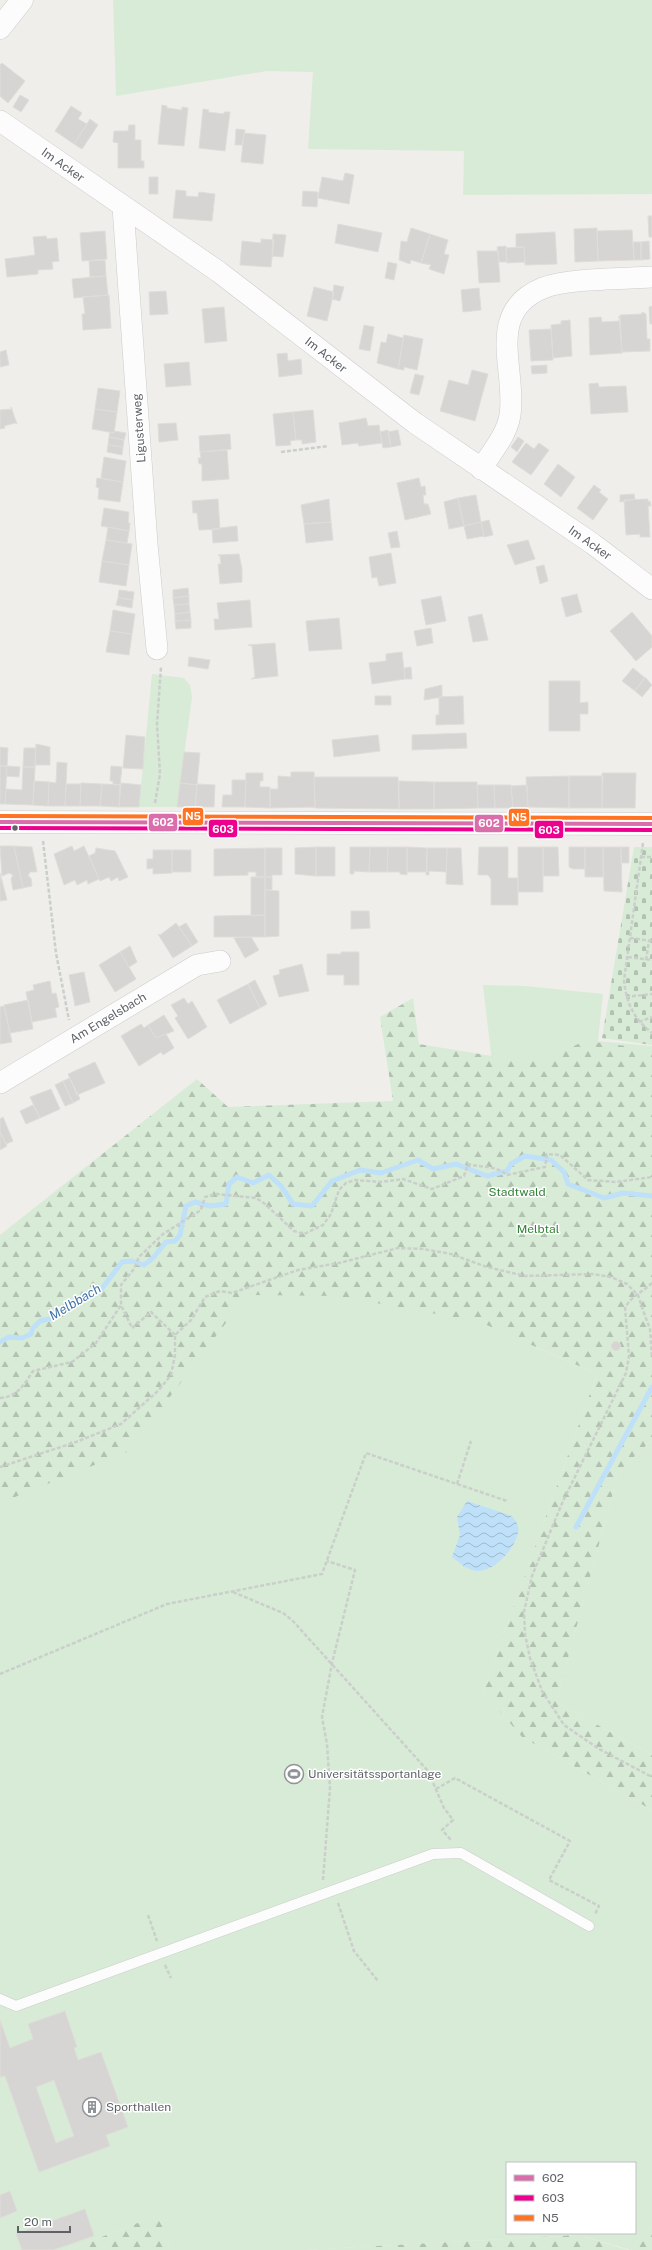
<svg xmlns="http://www.w3.org/2000/svg" width="652" height="2250" viewBox="0 0 652 2250" font-family="'Public Sans',sans-serif">
	<style>
		.green { fill: #d8ebd6; fill-rule: evenodd }
		.forest { fill: url(#forest-firs) }
		.cemetery { fill: url(#cemetery-stones) }
		.water { fill: url(#water-waves) }
		.lines { fill: none; stroke-linecap: round; stroke-linejoin: round }
		.stream { stroke: #bfe0f9; stroke-width: 5 }
		.building { fill: #d6d5d3; stroke: #deddd9; fill-rule: evenodd }
		.service-casing { stroke: #cbcccc; stroke-width: 11 }
		.minor-casing { stroke: #cbcccc; stroke-width: 22 }
		.tertiary-casing { stroke: #cbcccc; stroke-width: 23 }
		.path { stroke: #cacfcc; stroke-width: 2.5; stroke-dasharray: 4 2; stroke-linecap: butt }
		.service { stroke: #fdfcfc; stroke-width: 10 }
		.minor { stroke: #fdfcfc; stroke-width: 21 }
		.tertiary { stroke: #fdfcfc; stroke-width: 22 }
		.bus-1-casing { stroke: #fff; stroke-width: 7 }
		.bus-2-casing { stroke: #fff; stroke-width: 7 }
		.bus-3-casing { stroke: #fff; stroke-width: 7 }
		.bus-1 { stroke: #da6eab; stroke-width: 4 }
		.bus-2 { stroke: #ec008d; stroke-width: 4 }
		.bus-3 { stroke: #ff7322; stroke-width: 4 }
		.bus-dot { fill: #5f6368; stroke: #fff; stroke-width: 1.5 }
		.labels { text-anchor: middle; dominant-baseline: central; stroke-width: 3; stroke-linejoin: round; paint-order: stroke }
		.street-label { font-size: 12px; fill: #5f6368; stroke: #fff }
		.park-label { font-size: 12px; fill: #348238; stroke: #fff }
		.poi-label { font-size: 12px; fill: #5f6368; stroke: #fff; text-anchor: start }
		.water-label { font-size: 13px; font-style: italic; fill: #4174aa; stroke: #fff }
		.line-badge { stroke: #fff; stroke-width: 1.5 }
		.badge-label { font-size: 11px; text-anchor: middle; font-weight: bold; fill: #fff }
	</style>
	<defs>
		<pattern id="forest-firs" width="22" height="20" patternUnits="userSpaceOnUse"><rect width="22" height="20" fill="#d8ebd6"/><path d="M5 1l3.5 6h-7zM16 11l3.5 6h-7z" fill="#b2c2b1"/></pattern>
		<pattern id="cemetery-stones" width="16" height="16" patternUnits="userSpaceOnUse"><rect width="16" height="16" fill="#d8ebd6"/><path d="M2 7V4a2 2 0 0 1 4 0v3zM10 15v-3a2 2 0 0 1 4 0v3z" fill="#b2c2b1"/></pattern>
		<pattern id="water-waves" width="16" height="10" patternUnits="userSpaceOnUse"><rect width="16" height="10" fill="#bfe0f9"/><path d="M0 5q4-4 8 0t8 0" fill="none" stroke="#9eb9cd"/></pattern>
	</defs>
	<rect width="100%" height="100%" fill="#efeeea"/>
	<path class="green" d="M113 0H652V194L463 195 464 151 308 149 313 72 267 71 116 96Z
		M152 674 184 678 190 685 192 697 177 807H139Z
		M483 985 525 986 603 994 598 1041 652 1046V1380L533 1346 597 1374 483 1692 522 1737 652 1810V2225L631 2250 578 2235 304 2250H172L158 2215 68 2250H0V1312L499 1122ZM507 2163H635V2233H507Z
		M652 1440V1755L556 1702 619 1471Z"/>
	<path class="forest" d="M413 998 419 1044 498 1057 550 1058 584 1041 652 1049V1440L619 1471 556 1702 652 1755V1810L522 1737 483 1692 597 1374 480 1322 338 1296 247 1295 129 1451 0 1503V1235L197 1079 228 1107 393 1101 380 1017Z
		M158 2215 172 2250H68Z
		M652 2225V2250H631Z
		M578 2235 628 2250H304Z"/>
	<path class="cemetery" d="M634 847H652V1045L602 1038Z"/>
	<path class="water" d="M467 1501 512 1516C516 1521 520 1527 518 1533 515 1549 493 1573 476 1571 467 1570 460 1563 452 1557L460 1535 457 1517Z"/>
	<g class="lines">
		<path class="stream" d="M0 1342 9 1337 22 1338 31 1334 33 1328 40 1321 53 1318 65 1306 81 1297 100 1291 122 1262 132 1261 144 1265 153 1258 166 1242 175 1241 180 1235 186 1206 195 1202 210 1206 226 1204 229 1184 237 1177 253 1183 269 1175 281 1186 293 1204 312 1206 332 1181 360 1170 381 1173 418 1160 433 1169 456 1164 487 1176 507 1171 511 1164 525 1156 551 1160 564 1172 568 1184 604 1198 623 1193 652 1196
			M576 1527 652 1387"/>
	</g>
	<path class="building" d="M2 63 25 81 8 103 0 96V65Z
		M20 95 29 100 21 112 13 107Z
		M162 105 167 106V108L182 110V107L188 108 184 146 158 144Z
		M71 106 82 113 78 119 87 124 74 144 55 131Z
		M203 109 209 110 208 112 224 114V112H230L225 151 199 148Z
		M90 119 98 125 82 149 74 144Z
		M129 125H135V140H141V161H144V168H118V143L113 142 114 131H128Z
		M236 129 245 130 242 145H235Z
		M244 133 266 135 263 164 241 162Z
		M345 173 354 175 349 204 318 198 322 177 343 181Z
		M149 177H158V194H149Z
		M176 190 186 191V196L198 197 199 192 215 194 212 221 173 218Z
		M303 191 318 192 317 207 302 206Z
		M648 216H652V237H649Z
		M338 224 382 233 378 252 335 243Z
		M411 228 430 234 421 263 411 260 410 264 399 260 401 241 407 242Z
		M597 228 598 261 575 262 574 229Z
		M632 230 634 260 598 261 597 231Z
		M105 231 107 259 82 261 80 233Z
		M555 232 557 264 525 265 524 247H516V234Z
		M273 234 286 235 283 257 272 256Z
		M430 234 448 240 444 254 449 255 444 274 429 269 431 265 421 263Z
		M46 236 47 239 57 238 59 261 52 262 53 269 38 270V274L7 277 5 259 35 255 33 237Z
		M261 239 274 240 271 267 240 265 242 241 261 243Z
		M649 241 650 259 641 260V242Z
		M633 242H641V260H634Z
		M506 246 507 262H499L497 247Z
		M524 247 525 262 507 263 506 248Z
		M477 251H498L500 282 479 283Z
		M105 260 106 276 90 277 89 261Z
		M388 262 397 264 394 280 385 278Z
		M106 276 108 295 74 298 72 279Z
		M334 285 344 287 340 301 332 299Z
		M314 287 334 292 327 321 307 316Z
		M479 288 481 310 463 312 461 290Z
		M166 291 168 314 150 315 149 292Z
		M109 295 111 328 83 330 82 314H85L83 297H81Z
		M652 306V324H650L649 307Z
		M224 307 227 341 205 343 202 309Z
		M642 312 646 314 647 339H650V351L622 352 620 315 642 314Z
		M619 316 622 353 590 355 589 318 601 317 602 322 620 321Z
		M570 320 572 356 553 358 551 325 561 324V321Z
		M364 325 374 327 370 351 359 349Z
		M551 329 553 360 531 361 529 330Z
		M388 334 403 338 404 335 398 369 377 363 381 342 386 343Z
		M404 335 423 339 417 370 404 367V370L398 369Z
		M6 350 9 365 0 367V352Z
		M287 353 288 361 301 359 302 374 279 377 277 354Z
		M189 362 191 385 166 387 164 364Z
		M547 365V373L532 374 531 366Z
		M472 370 488 374 475 421 440 411 449 380 468 385Z
		M415 374 424 376 419 395 410 393Z
		M598 383 599 387 626 386 628 412 591 414 589 384Z
		M98 388 120 391 117 412 95 409Z
		M11 407 17 424 15 423 4 426 5 428 0 429V410L12 409Z
		M95 409 117 412 114 433 92 429Z
		M313 410 316 442 302 444V440H296L293 412Z
		M293 412 296 440 290 441 291 445 276 446 273 414Z
		M366 418 368 426 379 425 382 443 359 446 358 443 342 445 339 423Z
		M176 423 178 440 159 442 158 424Z
		M388 430 391 447 383 448 380 432Z
		M398 430 401 445 391 447 388 432Z
		M114 431 126 433 124 440 109 437 110 432 114 433Z
		M230 434 231 449 200 452 199 436Z
		M109 437 124 440 123 447 108 445Z
		M518 437 524 441 517 452 511 447Z
		M526 443 534 449 539 443 549 450 531 475 512 462Z
		M108 445 123 447 122 455 107 452Z
		M227 450 229 479 202 481V464H199L198 458H201L200 452Z
		M104 457 126 461 123 482 101 478Z
		M558 464 575 477 561 497 544 484Z
		M97 478 123 482 120 502 98 499 99 488 96 487Z
		M419 478 421 487 425 486 426 495H423L424 504H428L431 514 405 520 397 483Z
		M594 485 601 490 599 492 608 499 593 520 577 508Z
		M634 494 635 499 620 502V495Z
		M476 495 481 522 464 526 458 498Z
		M458 498 464 526 449 529 444 502Z
		M218 499 220 529 199 530 197 513H193L192 501Z
		M329 499 331 522 304 524 301 505Z
		M648 499V502L650 501 651 506H648L650 537H640V534L626 535 624 500Z
		M104 508 129 512 128 523H130L129 531 101 526Z
		M489 520 493 535 484 537 481 522Z
		M331 522 333 540 306 543 304 524Z
		M481 522 484 536 467 539 464 526Z
		M237 526 238 541 213 543 212 529Z
		M108 527 129 531 127 543 106 540Z
		M397 531 400 547 391 548 388 533Z
		M106 540 132 544 129 565 102 561Z
		M528 540 535 559 515 565 507 545Z
		M391 553 396 583 379 586 377 577 372 578 369 557Z
		M239 554 242 569V582L220 584 218 564H221L220 556 218 555Z
		M102 561 129 565 126 586 99 582Z
		M544 565 548 581 540 584 536 567Z
		M188 588 189 596 173 598V590Z
		M119 590 134 592 133 600 118 598Z
		M577 594 582 612 566 617 561 598Z
		M189 596V604L174 605 173 598Z
		M441 596 446 621 426 625 421 600Z
		M118 598 133 600 132 608 116 605Z
		M250 600 252 627 215 630 214 619H219L217 603Z
		M189 604 190 612 175 614 174 605Z
		M113 610 135 614 132 634 110 631Z
		M190 612 191 620 175 621V614Z
		M632 612 652 636V647L636 661 610 631Z
		M482 614 488 640 473 642 468 617Z
		M339 618 342 649 309 651 306 621Z
		M191 620V628L176 629 175 621Z
		M431 628 433 643 417 646 414 631Z
		M110 631 132 634 129 655 106 652Z
		M275 643 278 676 251 679 255 677 252 646 248 645Z
		M402 652 405 679 372 684 369 663 386 661V654Z
		M189 657 210 660 208 669 188 666Z
		M411 667 412 679H405L404 668Z
		M633 668 645 678 635 691 622 681Z
		M645 677 652 685 642 697 635 691Z
		M549 681H580V703L588 702V714H580V731H549Z
		M442 685V697L424 700 425 689Z
		M375 696H391V705H375Z
		M463 696 464 724 436 725V715H439V697Z
		M466 733 467 748 412 750V735Z
		M126 735 145 737 143 769 123 768Z
		M378 735 380 751 334 757 332 740Z
		M36 744 50 747V765H35Z
		M0 747 8 748 7 766H0Z
		M24 748H36L35 767H23Z
		M184 752 200 753 197 785 180 783Z
		M57 762 67 763 65 806H48L49 782 56 783Z
		M0 766H7L5 804H0Z
		M7 766 20 767 19 777 6 776Z
		M111 766 122 767 120 785 113 784V781H110Z
		M23 767H35L33 805 5 804 6 789 22 790Z
		M291 772H314L315 807 270 808V789H278V776L291 777Z
		M246 773H263V781H260V787H270V808L245 807Z
		M602 773H636L635 808H602Z
		M569 776V808L528 807 526 777Z
		M569 776H603L602 808H569Z
		M314 777H398L399 809 315 808Z
		M232 780H246L245 807H222L223 795H232Z
		M34 781 49 782 48 806 33 805Z
		M399 781 434 782V809H399Z
		M434 782H477L478 808 434 809Z
		M81 783 102 784 100 806H80Z
		M121 783 141 785 139 807H119Z
		M180 783 197 785 195 807H177Z
		M66 784H81L80 806H65Z
		M102 784 120 785 119 807 100 806Z
		M197 784 215 785 214 807H195Z
		M477 785H494L495 808H478Z
		M494 785H511L513 808H495Z
		M527 785 528 808H513L511 786Z
		M0 846H14L23 888 13 890 11 879 13 875 9 873 2 876Z
		M14 846 32 847 37 872H30L28 876 31 878 32 886 23 888Z
		M72 846 74 851 84 846 99 879 88 884 87 880 77 885 75 880 64 885 54 854Z
		M316 847H335V876H316Z
		M316 847V876L295 874V848Z
		M350 847H370L369 872 354 871V874H350Z
		M370 847H388L387 872H369Z
		M388 847H407V875L400 874V872H387Z
		M407 847 427 848V872H407Z
		M479 847H508V878H518V905H491V879L488 875H478Z
		M518 847H543V892H518Z
		M543 847H558L559 876H543Z
		M569 847H585V869H573L569 867Z
		M585 847H603V877H585Z
		M603 847H621L622 892 604 891Z
		M621 847H629V863H621Z
		M96 848 115 851 128 877 119 881 118 877 111 881 109 877 100 881 89 856 95 853Z
		M265 848V877H256V872H248V875L214 876V849Z
		M265 848H282V875H272V877H265Z
		M427 848H447L446 872 429 871V875H426Z
		M447 848H461L463 885 446 884Z
		M153 850H172V873L153 874V868L147 869V859H153Z
		M172 850H191V872H172Z
		M0 873 7 900 0 901Z
		M251 877H265V915L251 916Z
		M265 877H272V890H265Z
		M265 890 279 891V936L265 937Z
		M351 911H369L370 928 351 929Z
		M265 915V937H214V916Z
		M176 923 192 946 173 958 158 934 160 935Z
		M186 923 198 942 192 946 179 927Z
		M251 937 259 950 245 958 234 938Z
		M130 946 137 962 129 967 120 952Z
		M120 952 136 979 115 992 99 965Z
		M341 952H359V985H344V975H327V954H341Z
		M302 964 309 991 279 997 273 976 280 974 279 970Z
		M84 972 90 1002 75 1006 69 975Z
		M255 980 267 1004 260 1008 248 984Z
		M50 981 52 994 56 993 59 1007 55 1008 57 1017 32 1022 26 992 34 990 33 985Z
		M248 984 260 1008 230 1024 217 1000Z
		M184 998 188 1004 192 1001 207 1027 188 1039 175 1018 178 1016 171 1005Z
		M28 1000 33 1029 10 1033 4 1005Z
		M4 1006 12 1042 0 1044V1007Z
		M164 1015 174 1031 156 1038 148 1025Z
		M141 1024 144 1028 148 1025 156 1038 166 1034 174 1048 163 1055 161 1052 139 1066 121 1036Z
		M95 1062 105 1083 77 1095 68 1074Z
		M70 1078 80 1099 73 1103 63 1081Z
		M63 1081 73 1103 65 1106 55 1085Z
		M51 1089 60 1109 40 1118 30 1097Z
		M33 1105 40 1118 26 1124 20 1111Z
		M3 1117 13 1141 6 1144 0 1132V1119Z
		M0 1132 7 1146 0 1150Z
		M611.5 1346a4.5 4.5 0 1 1 9 0a4.5 4.5 0 1 1-9 0Z
		M65 2011 77 2047 74 2048 78 2060 101 2052 128 2127 106 2135 110 2146 39 2172 5 2076 0 2077V2020L10 2048 33 2039 28 2024ZM54 2080 74 2136 56 2143 36 2087Z
		M10 2191 17 2211 0 2218V2195Z
		M85 2209 94 2236 53 2250H22L16 2234Z"/>
	<g class="lines">
		<g class="service-casing">
			<path id="service" d="M0 1999 16 2006 433 1854 461 1853 589 1926"/>
		</g>
		<g class="minor-casing">
			<path id="minor" d="M0 121 219 272 415 423 593 544 652 589
				M123 207 147 544 157 649
				M481 469C491 453 507 435 510 415 517 371 484 312 543 288 568 278 623 279 652 277
				M0 1083 197 965 220 961"/>
		</g>
		<g class="tertiary-casing">
			<path id="tertiary" d="M0 28 22 0
				M0 822 652 824"/>
		</g>
		<path class="path" d="M281 452 328 446
			M155 803 160 774 157 724 161 667
			M43 841 56 953 69 1020
			M643 843 624 980C626 1003 634 1019 652 1033
			M641 857H652
			M630 938 652 941
			M628 957 652 960
			M646 960 649 941
			M626 997 652 994
			M639 1022 652 1017
			M652 1283C643 1292 631 1296 625 1308L629 1356 626 1373 563 1501 532 1576 524 1612 525 1634 530 1658 542 1691 564 1725 599 1749 652 1777
			M175 1335 151 1312 132 1328 121 1305V1285L134 1269 139 1257 163 1234 201 1210 205 1197 217 1194 256 1198 265 1204 294 1231 304 1234 323 1225 331 1214 339 1190 346 1183 355 1180 381 1182 403 1179 432 1189 464 1176 468 1164C482 1168 496 1165 507 1175L545 1167 547 1154 560 1155 588 1180 616 1182 652 1177
			M0 1398C17 1397 24 1385 33 1371L72 1362 96 1343 121 1305
			M0 1467 76 1442 121 1424 158 1391 171 1375 175 1355V1335L191 1320 205 1297 220 1291 232 1293 298 1270 339 1263 398 1248 423 1249 451 1254 487 1267 525 1276 592 1274 611 1277 627 1284 638 1295 644 1313 650 1329 652 1358
			M457 1484 471 1441
			M233 1592 283 1613 292 1620 428 1771 444 1808 453 1820 442 1830 451 1840
			M0 1674 167 1604 322 1574 366 1453 507 1501
			M436 1789 455 1778 570 1841 549 1880 599 1906 595 1914
			M323 1880 330 1788 327 1744 322 1717 332 1663 355 1570 327 1561
			M338 1903 354 1951 378 1981
			M148 1915 157 1941
			M165 1965 171 1978"/>
		<use href="#service" class="service"/>
		<use href="#minor" class="minor"/>
		<use href="#tertiary" class="tertiary"/>
		<g class="bus-1-casing">
			<path id="bus-1" d="M0 822 652 824"/>
		</g>
		<g class="bus-2-casing">
			<path id="bus-2" d="M0 828 652 830"/>
		</g>
		<g class="bus-3-casing">
			<path id="bus-3" d="M0 816 652 818"/>
		</g>
		<use href="#bus-1" class="bus-1"/>
		<use href="#bus-2" class="bus-2"/>
		<use href="#bus-3" class="bus-3"/>
	</g>
	<defs>
		<g id="stadium-ring" transform="scale(1)"><circle r="9.5" fill="#fff" stroke="#919496" stroke-width="1.5"/><path d="M0-5a6.5 5 0 1 0 0 10a6.5 5 0 1 0 0-10ZM-3.5-1.8h7v3.6h-7Z" fill="#919496"/></g>
		<g id="building-ring" transform="scale(1)"><circle r="9.5" fill="#fff" stroke="#919496" stroke-width="1.5"/><path d="M-4-6H4V6H1V3H-1V6H-4ZM-2.5-4.3h1.7v1.8h-1.7ZM.8-4.3h1.7v1.8H.8ZM-2.5-1h1.7V.8h-1.7ZM.8-1h1.7V.8H.8Z" fill="#919496"/></g>
	</defs>
	<g fill-rule="evenodd">
		<use href="#stadium-ring" x="294" y="1774"/>
		<use href="#building-ring" x="92" y="2107"/>
	</g>
	<circle class="bus-dot" cx="15" cy="828" r="3.5"/>
	<g class="labels">
		<g class="street-label">
			<text transform="translate(63 165) rotate(35)">Im Acker</text>
			<text transform="translate(326 355) rotate(38)">Im Acker</text>
			<text transform="translate(139 428) rotate(-94)">Ligusterweg</text>
			<text transform="translate(590 543) rotate(35)">Im Acker</text>
			<text transform="translate(108 1018) rotate(-31)">Am Engelsbach</text>
		</g>
		<g class="park-label">
			<text x="517" y="1192">Stadtwald</text>
			<text x="538" y="1229">Melbtal</text>
		</g>
		<g class="poi-label">
			<text x="308" y="1774">Universitätssportanlage</text>
			<text x="106" y="2107">Sporthallen</text>
		</g>
		<g class="water-label">
			<text transform="translate(75 1302) rotate(-31)">Melbbach</text>
		</g>
	</g>
	<g class="line-badge">
		<rect x="182" y="807" width="22" height="19" rx="4" fill="#ff7322"/>
		<rect x="508" y="808" width="22" height="19" rx="4" fill="#ff7322"/>
		<rect x="148" y="813" width="30" height="19" rx="4" fill="#da6eab"/>
		<rect x="474" y="814" width="30" height="19" rx="4" fill="#da6eab"/>
		<rect x="208" y="819" width="30" height="19" rx="4" fill="#ec008d"/>
		<rect x="534" y="820" width="30" height="19" rx="4" fill="#ec008d"/>
	</g>
	<g class="badge-label">
		<text x="193" y="820">N5</text>
		<text x="519" y="821">N5</text>
		<text x="163" y="826">602</text>
		<text x="489" y="827">602</text>
		<text x="223" y="833">603</text>
		<text x="549" y="834">603</text>
	</g>
	<rect x="506" y="2162" width="130" height="72" fill="#ffffff" stroke="#bfc1c3"/>
	<rect x="514" y="2175" width="20" height="6" fill="#da6eab" stroke="#bfc1c3"/>
	<text x="542" y="2182" font-size="12" fill="#5f6368">602</text>
	<rect x="514" y="2195" width="20" height="6" fill="#ec008d" stroke="#bfc1c3"/>
	<text x="542" y="2202" font-size="12" fill="#5f6368">603</text>
	<rect x="514" y="2215" width="20" height="6" fill="#ff7322" stroke="#bfc1c3"/>
	<text x="542" y="2222" font-size="12" fill="#5f6368">N5</text>
	<path d="M18 2226v6h52v-6" fill="none" stroke="#5f6368" stroke-width="2"/>
	<text x="24" y="2226" font-size="12" fill="#5f6368" stroke="#ffffff" stroke-width="3" paint-order="stroke">20 m</text>
</svg>
